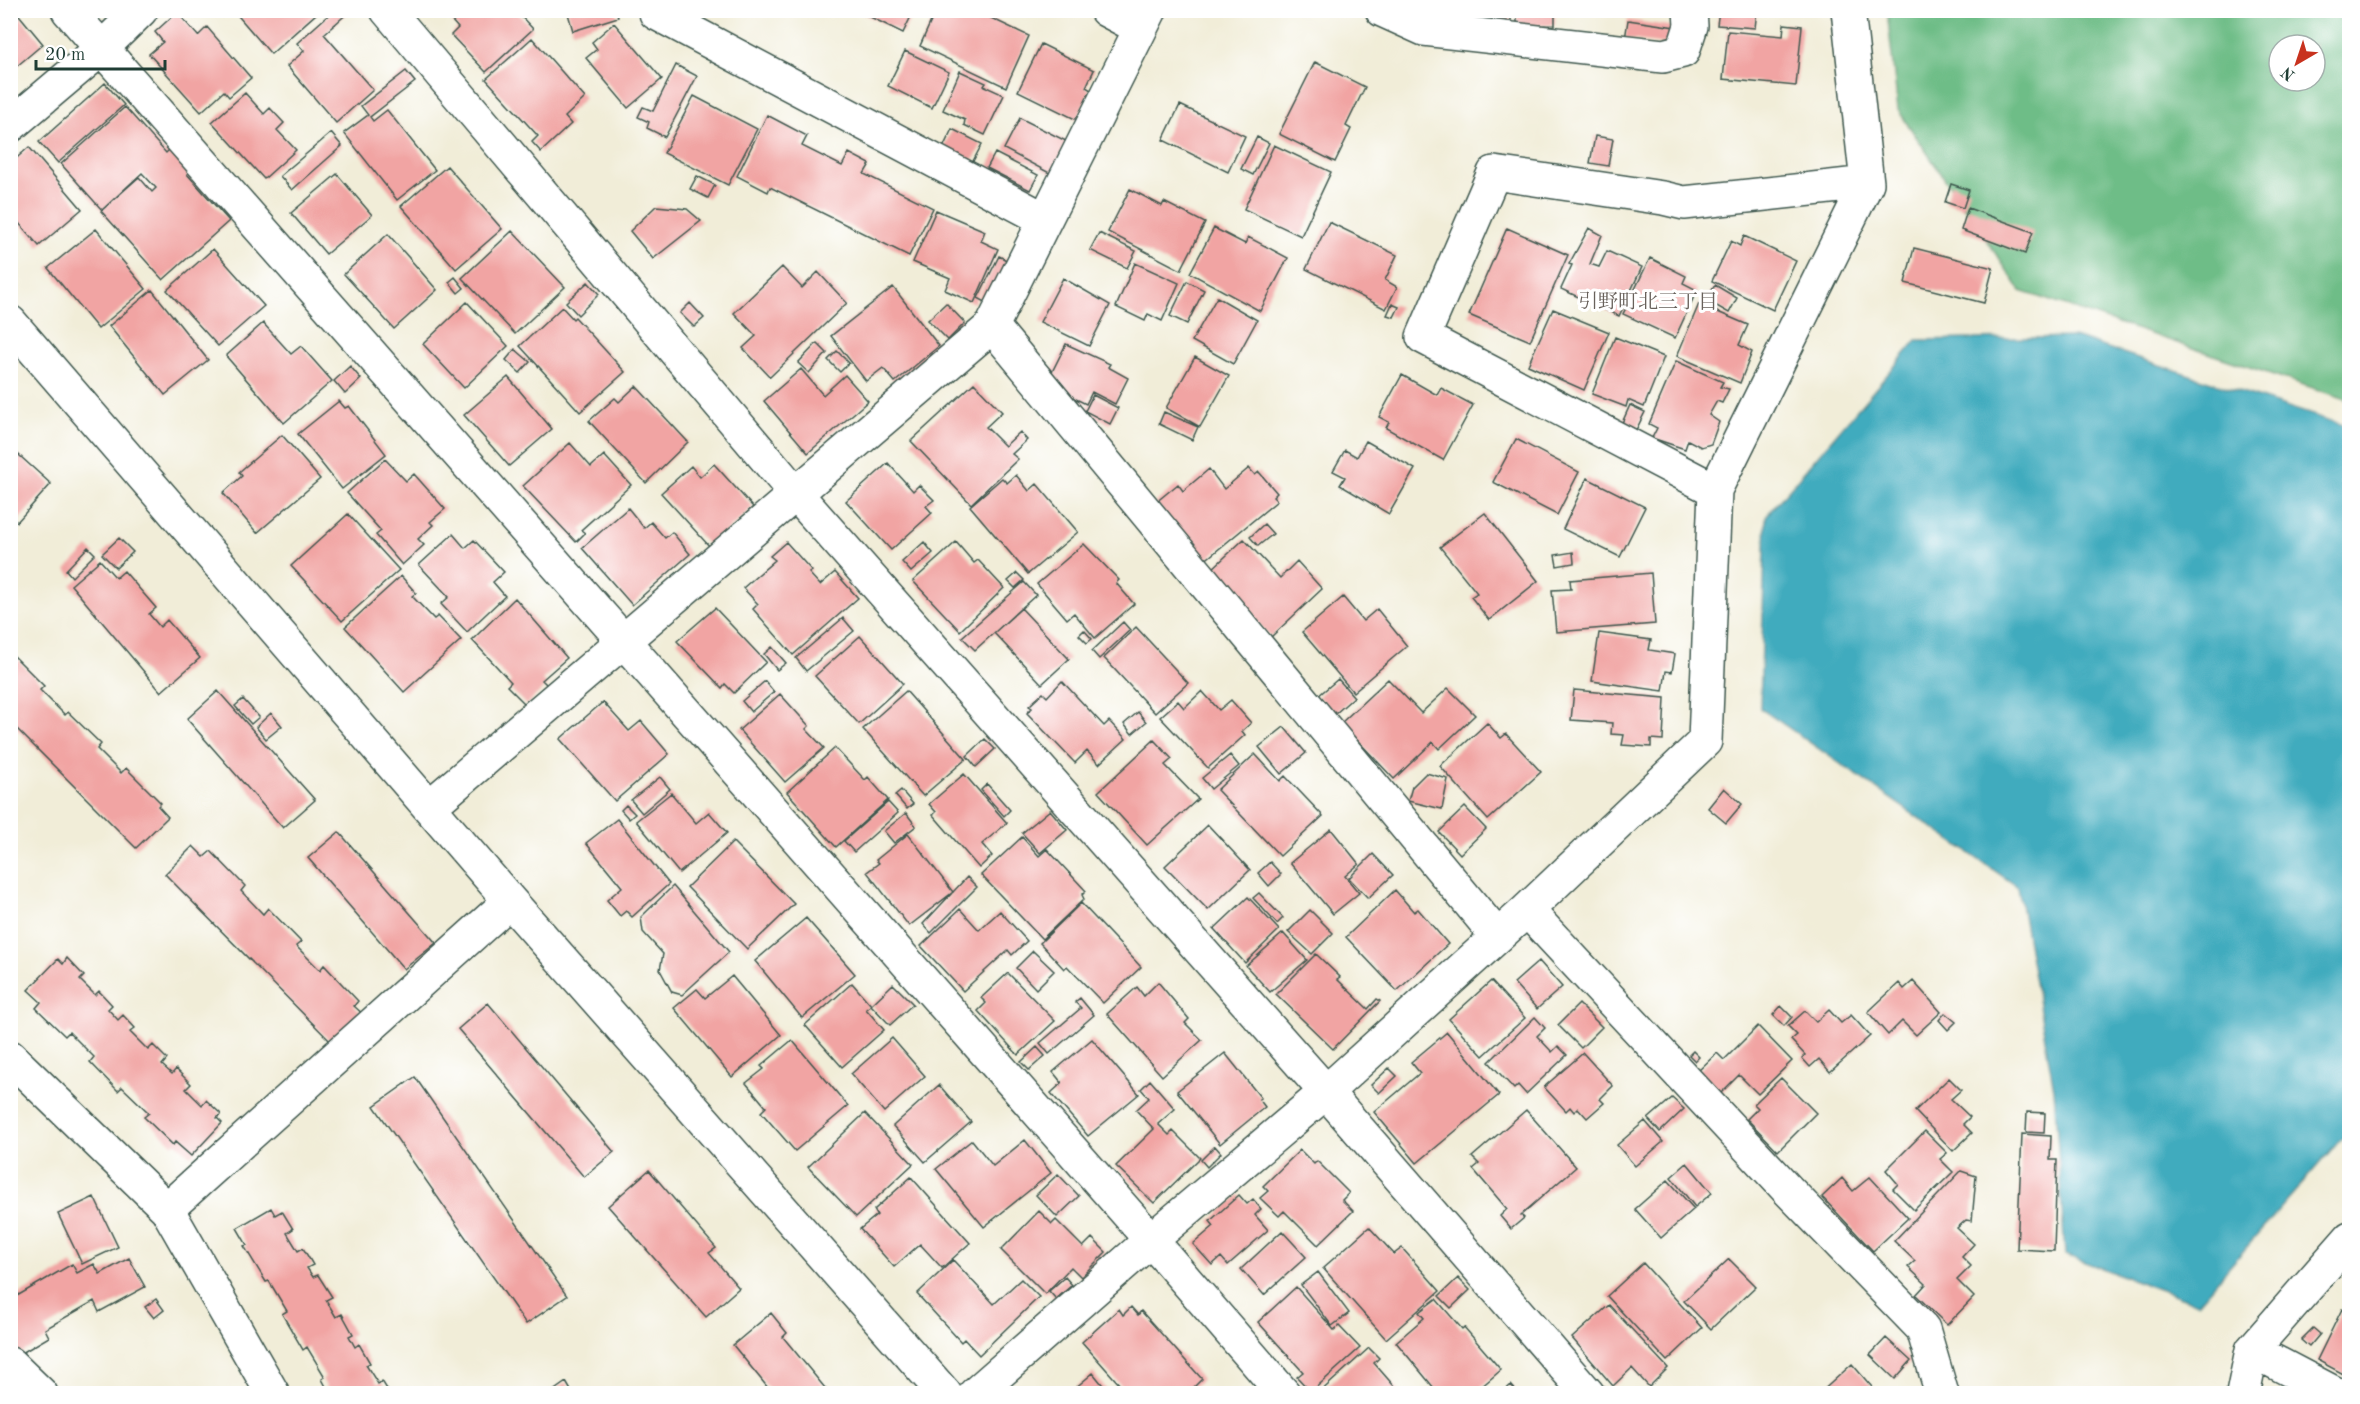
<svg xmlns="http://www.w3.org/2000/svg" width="2360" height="1404" viewBox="0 0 2360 1404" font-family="'Old Standard TT','Noto Serif JP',serif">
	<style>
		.forest { fill: #6ebd87; stroke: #467d5e; stroke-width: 1.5; fill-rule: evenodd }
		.water { fill: #3fabbe; stroke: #2f7479; stroke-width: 1.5 }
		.building { fill: #f1a4a3 }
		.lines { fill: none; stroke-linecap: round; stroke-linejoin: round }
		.minor-casing { stroke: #3e574d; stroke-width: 36 }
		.minor { stroke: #fff; stroke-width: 33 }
		.labels { text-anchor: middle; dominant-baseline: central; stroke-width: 6; stroke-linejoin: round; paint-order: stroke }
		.neighbourhood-label { font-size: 20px; fill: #68615b; stroke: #fff }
	</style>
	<rect width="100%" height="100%" fill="#fff"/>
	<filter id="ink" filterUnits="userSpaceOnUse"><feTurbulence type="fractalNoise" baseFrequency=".0167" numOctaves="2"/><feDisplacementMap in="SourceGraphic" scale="12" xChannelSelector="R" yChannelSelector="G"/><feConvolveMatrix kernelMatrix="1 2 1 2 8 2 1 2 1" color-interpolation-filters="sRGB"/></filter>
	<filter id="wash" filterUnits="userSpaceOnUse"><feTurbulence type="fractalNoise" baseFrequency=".008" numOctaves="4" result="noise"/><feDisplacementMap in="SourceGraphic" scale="24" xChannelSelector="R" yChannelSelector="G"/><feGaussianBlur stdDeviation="1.35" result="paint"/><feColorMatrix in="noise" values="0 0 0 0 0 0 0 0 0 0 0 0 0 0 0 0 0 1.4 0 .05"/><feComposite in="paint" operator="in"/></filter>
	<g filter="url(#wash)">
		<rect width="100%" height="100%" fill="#f1edd8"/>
		<path class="forest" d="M1887 11H2349V400L2021 291 1898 110ZM2279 45H2315V81H2279Z"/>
		<path class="water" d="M2074 337 2349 427V1137L2339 1141 2198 1303 2065 1255 2054 1089 2018 887 1760 708 1766 516 1917 340Z"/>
		<g id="blocks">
			<path class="building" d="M10 10H15L43 44 10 72Z
				M233 10H315L317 13 271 54Z
				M334 10H351L324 34 373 90 336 123 287 66 304 51 297 43Z
				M448 10H515L533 29 486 72 451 35 458 28 445 13Z
				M567 10H616L618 17 573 31Z
				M856 10H914L903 33Z
				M936 10H974L1029 36 1006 87 920 46Z
				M1498 10H1511V23H1498Z
				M1517 10H1555V25L1517 26Z
				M1719 10H1757L1755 28 1717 25Z
				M177 12 198 36 207 27 251 78 229 97 224 91 201 112 149 54 163 42 155 32Z
				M1628 20 1675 27 1673 45 1625 39Z
				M614 23 662 79 628 108 586 58 597 49 592 42Z
				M1784 24 1802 26 1796 86 1723 79 1728 31 1783 36Z
				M532 38 585 98 565 117 571 124 541 152 532 142 538 136 486 79Z
				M1041 44 1094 70 1086 87 1091 90 1077 120 1018 91Z
				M905 51 949 72 932 108 888 86Z
				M1315 62 1365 87 1346 126 1351 129 1335 162 1279 134Z
				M676 65 697 76 665 137 647 128 649 122 638 117 643 107 653 111Z
				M406 71 415 82 370 117 373 121 387 110 435 170 397 200 344 133 368 115 361 106Z
				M960 71 986 83 984 86 1004 95 985 135 964 125 965 120 943 110Z
				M105 83 124 105 58 163 39 142Z
				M245 93 264 114 270 108 284 123 277 130 296 150 264 179 212 122Z
				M694 96 757 129 728 185 664 153Z
				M1180 105 1245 136 1228 172 1163 140Z
				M125 107 166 153 171 148 191 170 187 174 229 221 163 280 101 211 139 177 152 192 156 188 142 173 102 210 61 164Z
				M767 115 807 136 802 146 842 166 849 153 870 164 864 174 933 208 909 256 770 187 768 192 737 176Z
				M1020 118 1072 144 1055 176 1004 149Z
				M952 129 982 144 972 163 943 148Z
				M331 133 342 146 292 190 280 176Z
				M1595 136 1613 139 1608 166 1590 163Z
				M1257 137 1269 143 1253 175 1241 169Z
				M1274 145 1331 172 1301 236 1244 209Z
				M29 147 82 209 39 246 10 213V164Z
				M995 153 1038 175 1030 190 987 168Z
				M447 166 502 229 456 269 401 206Z
				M337 174 372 215 326 254 291 213Z
				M697 176 715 185 708 198 690 189Z
				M1951 184 1969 190 1963 208 1945 202Z
				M1130 189 1162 206 1164 202 1205 223 1181 270 1108 232Z
				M656 206 687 209 701 221 653 259 630 231Z
				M1968 208 2033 232 2025 254 1961 230Z
				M936 210 985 231 981 241 998 249 974 303 945 290 950 278 913 262Z
				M1329 222 1397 255 1385 280 1397 287 1386 309 1306 269Z
				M1214 228 1245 244 1248 237 1288 258 1260 311 1190 273Z
				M1507 228 1568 255 1530 341 1469 315Z
				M1589 228 1602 235 1590 264 1599 267 1607 251 1642 267 1619 316 1561 289 1572 265 1569 264Z
				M96 229 146 289 98 329 48 268Z
				M512 231 565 287 515 334 462 278Z
				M1099 233 1136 251 1127 268 1090 250Z
				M388 234 437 290 394 329 344 274Z
				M1744 236 1796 261 1773 310 1712 281 1731 241 1740 246Z
				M1914 248 1993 268 1984 303 1905 283Z
				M213 249 264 306 218 346 167 290Z
				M999 256 1012 263 991 305 978 298Z
				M1650 258 1686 276 1683 283 1697 290 1675 338 1623 314Z
				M1135 263 1179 283 1162 321 1148 314 1145 321 1116 307Z
				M782 267 802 288 818 272 847 303 770 377 743 348 756 336 734 313Z
				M455 277 464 288 458 293 449 282Z
				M1063 278 1110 305 1089 346 1040 322Z
				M1187 281 1204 290 1187 324 1170 316Z
				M588 282 599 294 578 315 566 302Z
				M1715 285 1737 298 1729 313 1706 300Z
				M893 287 939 346 895 382 883 368 866 381 831 336Z
				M152 290 208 360 165 395 109 326Z
				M1217 297 1257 320 1233 364 1192 341Z
				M467 302 508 346 464 388 423 344Z
				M690 303 704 318 694 327 680 313Z
				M946 303 965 323 948 340 928 320Z
				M1392 304 1399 307 1394 317 1387 315Z
				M1699 304 1748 325 1739 345 1752 352 1740 383 1677 356Z
				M562 307 573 319 575 317 625 372 580 412 520 346Z
				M1553 309 1609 332 1584 390 1528 365Z
				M263 323 291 354 301 346 332 381 284 423 226 356Z
				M1615 337 1664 357 1644 407 1628 400 1626 407 1592 394Z
				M817 343 827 353 809 373 798 363Z
				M1066 344 1110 364 1108 367 1128 378 1115 404 1092 392 1086 404 1046 384Z
				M515 349 530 362 520 373 506 360Z
				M837 351 849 363 840 372 828 360Z
				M1195 357 1229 376 1200 427 1166 408Z
				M1676 361 1723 382 1720 387 1729 389 1722 403 1717 401 1709 415 1719 422 1711 444 1701 447 1688 440 1685 449 1652 438 1657 428 1649 424Z
				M350 366 361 379 345 394 334 381Z
				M801 369 823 395 845 375 868 401 808 453 764 401Z
				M1402 375 1437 395 1441 388 1473 405 1443 460 1386 428 1389 422 1379 417Z
				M508 377 552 429 509 466 464 415Z
				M974 383 1002 412 986 427 1005 446 1020 432 1027 440 1012 454 1018 459 971 504 911 441Z
				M636 386 688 442 646 483 589 421 615 398 619 402Z
				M1093 395 1118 408 1110 424 1085 411Z
				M339 401 345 408 349 406 386 454 342 489 298 434Z
				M1630 405 1645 412 1636 430 1622 423Z
				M1164 412 1198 427 1192 440 1159 424Z
				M282 435 320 479 257 533 223 493 242 476 239 472Z
				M1516 439 1579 472 1557 515 1493 482Z
				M1366 441 1415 469 1389 514 1340 485 1345 477 1333 471 1345 450 1357 457Z
				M570 443 591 467 604 455 631 485 581 530 585 533 576 542 523 486Z
				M10 447 51 484 17 522 10 516Z
				M385 459 406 481 414 474 445 509 430 522 433 525 418 539 424 545 402 565 376 535 381 531 347 493Z
				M888 463 913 491 919 485 934 500 926 506 932 513 891 550 846 501Z
				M714 464 753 507 710 547 661 493 691 466 700 477Z
				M1249 468 1255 475 1259 472 1277 493 1273 497 1277 501 1203 562 1155 503 1178 484 1183 491 1209 469 1224 489Z
				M1016 475 1029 491 1037 484 1078 532 1028 574 970 506 1002 478 1007 483Z
				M1587 478 1645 507 1620 557 1563 529Z
				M628 508 644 528 651 522 665 538 672 532 690 554 632 605 582 548Z
				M1485 513 1538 581 1489 620 1471 597 1477 593 1440 547Z
				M348 514 399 570 342 621 291 566Z
				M1264 524 1273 534 1258 546 1250 537Z
				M453 534 465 548 474 540 504 572 493 582 505 596 467 632 441 604 449 597 419 565Z
				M119 538 133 552 116 568 102 554Z
				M1244 539 1280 578 1297 561 1322 589 1271 637 1210 571Z
				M786 542 812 571 809 573 820 585 835 572 858 598 793 655 753 609 758 604 743 588 775 560 770 556Z
				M924 542 933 553 911 572 902 562Z
				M956 542 974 563 978 560 1004 588 960 631 913 581Z
				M1084 544 1119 580 1116 583 1134 604 1095 638 1074 613 1067 619 1037 584Z
				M88 547 95 554 72 577 66 570Z
				M1573 552 1574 563 1557 566 1555 555Z
				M100 560 116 578 124 571 156 608 149 614 160 627 167 620 200 658 161 692 71 585Z
				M1017 573 1024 580 1015 588 1008 581Z
				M1651 573 1655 624 1556 632 1552 590 1571 589 1570 580Z
				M401 576 416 593 412 596 434 619 438 616 461 640 404 692 345 627Z
				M1024 582 1036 595 975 650 962 637Z
				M1343 597 1363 621 1377 609 1407 646 1353 692 1302 632Z
				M515 598 567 658 542 680 547 685 526 705 507 686 511 682 472 640Z
				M715 608 766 662 734 693 725 684 722 688 677 641Z
				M1021 608 1069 659 1042 684 994 633Z
				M843 618 854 631 806 671 796 658Z
				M1123 622 1130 630 1099 659 1092 651Z
				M1136 627 1188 683 1155 713 1104 658Z
				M1084 630 1092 639 1087 643 1079 635Z
				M1599 633 1651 640 1649 650 1675 654 1672 672 1666 671 1663 691 1592 681Z
				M860 636 903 684 859 724 815 676Z
				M772 647 786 663 777 670 764 654Z
				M10 652 44 686 40 690 65 715 68 712 101 744 97 749 121 773 126 768 161 803 158 806 168 817 136 848 10 722Z
				M1338 679 1354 697 1335 714 1318 696Z
				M1388 679 1421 713 1448 688 1475 715 1439 749 1433 742 1394 779 1341 723Z
				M765 681 774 692 751 712 742 701Z
				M1062 681 1104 726 1109 721 1126 739 1099 764 1087 751 1075 763 1027 713 1032 708 1029 706 1043 693 1047 697Z
				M1574 690 1665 698 1663 740 1651 739V747L1622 745 1624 735 1611 734 1612 723 1571 720Z
				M218 691 315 800 283 828 187 719Z
				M906 691 966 759 923 796 863 729Z
				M1202 691 1219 710 1231 700 1251 723 1242 731 1245 735 1208 768 1160 717 1178 701 1184 708Z
				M780 694 809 726 806 729 824 748 785 782 739 730Z
				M243 699 259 717 251 724 235 706Z
				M603 702 629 731 641 721 669 754 615 801 560 739Z
				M1138 712 1146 722 1132 734 1124 724Z
				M271 713 282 726 266 739 256 727Z
				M1487 723 1501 738 1506 734 1541 772 1488 820 1440 766Z
				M1284 727 1306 753 1281 774 1259 747Z
				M985 739 995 749 976 767 967 756Z
				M1154 740 1172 759 1165 765 1198 799 1147 845 1098 792Z
				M835 748 865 780 868 777 888 800 836 847 787 792Z
				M1255 754 1280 781 1285 776 1323 816 1280 856 1217 790Z
				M1230 755 1239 766 1211 789 1202 778Z
				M1426 773 1448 779 1442 809 1408 801 1412 787Z
				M964 774 1007 823 982 844 992 856 979 868 933 815 936 812 929 804Z
				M660 777 670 789 642 813 631 800Z
				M987 784 1010 810 1004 816 981 790Z
				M1724 788 1742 804 1726 823 1708 808Z
				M901 790 913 804 907 809 895 795Z
				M671 793 696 823 709 812 727 833 679 873 636 821Z
				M888 802 898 813 854 852 844 841Z
				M626 805 635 814 629 819 621 810Z
				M1465 807 1486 829 1460 854 1439 832Z
				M1050 810 1067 830 1040 853 1022 833Z
				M906 813 916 826 894 843 884 831Z
				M617 819 669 884 632 917 626 911 620 916 607 900 622 887 586 843Z
				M1208 825 1250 870 1208 910 1165 866Z
				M1331 829 1359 864 1345 876 1359 893 1333 914 1290 863Z
				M339 832 436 943 404 969 308 858Z
				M908 834 953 892 909 926 867 872 879 863 876 860Z
				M1022 837 1039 856 1047 849 1086 891 1082 895 1084 899 1042 939 981 875Z
				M733 842 794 904 747 949 687 887Z
				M193 846 204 857 211 851 245 886 241 891 263 914 268 908 301 942 296 946 320 970 324 965 358 1001 354 1006 366 1017 336 1047 165 874Z
				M1373 854 1393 875 1368 898 1349 878Z
				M1270 862 1281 874 1269 886 1258 873Z
				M967 877 977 887 931 933 923 924Z
				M673 886 729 952 682 995 672 992 660 970 663 954 643 932 641 917Z
				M1395 890 1414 912 1418 909 1448 944 1397 991 1346 937Z
				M1259 893 1283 918 1277 924 1253 898Z
				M1248 897 1279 930 1245 963 1214 929Z
				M1081 903 1141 967 1103 1003 1067 966 1064 969 1040 943Z
				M960 909 979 930 1000 911 1027 941 1012 955 1008 950 963 991 921 946Z
				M1310 910 1333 933 1312 954 1288 932Z
				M806 918 855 974 802 1018 755 961Z
				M1283 933 1307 960 1270 992 1246 966Z
				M1033 951 1054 971 1036 989 1016 968Z
				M1316 954 1340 977 1337 979 1368 1009 1377 999 1380 1001 1333 1049 1276 994Z
				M67 958 84 976 80 980 95 995 99 991 112 1005 108 1009 118 1020 123 1015 135 1028 130 1032 148 1050 153 1045 167 1059 162 1065 172 1074 176 1069 191 1084 186 1089 202 1105 206 1100 221 1114 217 1118 222 1123 191 1156 175 1142 173 1145 144 1117 149 1113 122 1087 118 1091 90 1062 94 1057 69 1032 65 1036 36 1008 41 1002 28 990 58 959 63 964Z
				M1539 961 1562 987 1537 1009 1514 983Z
				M1008 973 1055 1021 1018 1055 978 1011 986 1003 981 998Z
				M732 976 781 1035 732 1077 674 1008 697 989 705 998Z
				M1491 981 1525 1018 1483 1056 1449 1019Z
				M1913 981 1941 1012 1916 1035 1902 1021 1888 1035 1868 1012 1899 983 1904 989Z
				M1158 982 1189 1019 1185 1023 1202 1040 1162 1076 1107 1014 1137 987 1144 996Z
				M852 983 871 1005 866 1009 884 1030 842 1067 805 1025Z
				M893 984 913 1004 890 1025 871 1005Z
				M1080 998 1094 1015 1049 1054 1040 1043 1081 1008 1075 1002Z
				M488 1003 614 1152 584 1177 458 1029Z
				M1579 1004 1602 1027 1581 1048 1558 1025Z
				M1781 1006 1792 1017 1784 1026 1773 1015Z
				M1829 1010 1841 1023 1851 1015 1870 1036 1830 1072 1819 1059 1810 1067 1802 1058 1805 1055 1791 1040 1797 1035 1788 1026 1805 1011 1816 1022Z
				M1945 1013 1956 1022 1948 1030 1939 1020Z
				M1535 1017 1545 1028 1537 1036 1552 1052 1558 1046 1567 1055 1526 1094 1518 1085 1514 1089 1489 1062Z
				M1758 1026 1792 1061 1758 1094 1739 1075 1720 1094 1698 1071 1717 1053 1724 1060Z
				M1447 1032 1499 1095 1417 1163 1374 1112 1420 1073 1411 1062Z
				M892 1038 925 1076 884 1112 851 1074Z
				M1092 1039 1139 1094 1088 1136 1051 1093 1062 1083 1053 1072Z
				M792 1040 848 1106 795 1151 761 1112 766 1107 746 1083 764 1069 761 1066Z
				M1037 1047 1045 1056 1029 1070 1021 1062Z
				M1693 1051 1699 1057 1695 1061 1689 1055Z
				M1225 1053 1261 1098 1259 1099 1265 1107 1220 1144 1177 1091Z
				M1583 1053 1613 1086 1600 1099 1604 1103 1587 1118 1578 1108 1574 1112 1570 1107 1566 1111 1544 1087Z
				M1389 1068 1397 1076 1379 1093 1371 1085Z
				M415 1077 567 1296 526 1324 374 1106Z
				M1781 1078 1816 1113 1778 1151 1747 1119 1758 1108 1754 1104Z
				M1949 1078 1961 1090 1951 1099 1970 1117 1963 1124 1972 1133 1953 1151 1915 1111Z
				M1150 1080 1175 1109 1158 1124 1169 1135 1173 1131 1200 1158 1154 1203 1116 1166 1154 1129 1136 1110 1149 1098 1141 1089Z
				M939 1085 971 1122 925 1162 893 1126Z
				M1672 1098 1684 1109 1660 1132 1648 1119Z
				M1526 1110 1576 1167 1521 1215 1524 1218 1511 1229 1500 1216 1507 1209 1473 1169 1479 1164 1472 1157Z
				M2027 1112 2045 1113 2044 1133 2026 1132Z
				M865 1113 913 1164 856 1217 808 1167Z
				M1645 1121 1663 1142 1635 1166 1617 1145Z
				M1925 1131 1947 1153 1940 1159 1953 1172 1914 1210 1893 1189 1898 1184 1886 1170Z
				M2022 1134 2051 1136 2050 1160H2057L2054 1251 2017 1249Z
				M972 1140 993 1166 1025 1140 1051 1173 984 1227 936 1169Z
				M1215 1146 1221 1153 1207 1167 1201 1160Z
				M1300 1150 1314 1164 1317 1161 1349 1193 1342 1200 1353 1211 1318 1245 1284 1211 1279 1216 1260 1198 1268 1191 1263 1186Z
				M1687 1163 1712 1193 1695 1207 1671 1177Z
				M649 1170 716 1248 709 1253 739 1288 706 1317 608 1206Z
				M1961 1171 1976 1176 1972 1221 1966 1220 1957 1228 1974 1244 1962 1257 1971 1266 1957 1280 1974 1297 1947 1325 1916 1295 1926 1284 1908 1267 1915 1261 1894 1241Z
				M1058 1174 1079 1196 1057 1217 1036 1195Z
				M911 1177 970 1243 942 1268 920 1244 894 1267 860 1229 877 1215 874 1210Z
				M1870 1177 1908 1218 1873 1251 1822 1197 1842 1178 1853 1191Z
				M1668 1180 1694 1209 1661 1238 1635 1209Z
				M1239 1195 1247 1204 1253 1199 1261 1209 1255 1215 1268 1230 1228 1265 1221 1257 1212 1265 1193 1244 1214 1226 1210 1221Z
				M94 1197 118 1247 82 1264 58 1214Z
				M271 1208 275 1215 282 1211 293 1229 287 1233 298 1251 303 1248 313 1265 307 1268 313 1277 318 1275 332 1297 326 1300 336 1317 342 1314 353 1334 349 1336 355 1347 359 1344 370 1363 366 1365 378 1384 382 1381 390 1394H330L322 1379 325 1377 307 1347 303 1350 282 1314 287 1311 269 1281 266 1282 244 1246 247 1245 237 1228Z
				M1039 1211 1052 1224 1056 1220 1083 1247 1092 1238 1106 1252 1081 1277 1071 1267 1045 1294 1001 1250Z
				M1369 1227 1394 1254 1402 1248 1440 1291 1386 1339 1323 1268Z
				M1282 1231 1306 1257 1264 1295 1241 1269Z
				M129 1258 145 1287 99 1312 94 1301 45 1329 49 1337 15 1357 10 1353V1300L72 1264 77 1273 94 1264 100 1274Z
				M1729 1259 1756 1286 1711 1329 1684 1301Z
				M953 1260 994 1304 1021 1279 1039 1297 979 1355 964 1339 961 1342 917 1294Z
				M1643 1263 1702 1328 1667 1361 1607 1296Z
				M1318 1272 1349 1313 1332 1326 1301 1285Z
				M1065 1277 1072 1285 1056 1299 1049 1291Z
				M1458 1278 1470 1290 1451 1308 1439 1296Z
				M1296 1287 1334 1330 1339 1326 1360 1348 1311 1392 1297 1377 1303 1372 1258 1322Z
				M156 1299 164 1310 154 1318 145 1307Z
				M1436 1299 1462 1329 1464 1327 1501 1370 1473 1394H1439L1396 1342 1424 1318 1419 1312Z
				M1609 1305 1668 1368 1649 1387 1632 1368 1613 1386 1572 1338Z
				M1131 1307 1138 1315 1141 1311 1202 1379 1187 1394H1128L1082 1342 1119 1309 1123 1315Z
				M2342 1309 2349 1313V1377L2317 1360Z
				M771 1313 787 1333 783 1337 830 1394H773L733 1345Z
				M2313 1328 2320 1334 2309 1347 2301 1340Z
				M1886 1338 1911 1361 1895 1379 1870 1355Z
				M1369 1348 1379 1358 1374 1363 1401 1394H1318Z
				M1852 1364 1878 1394H1819Z
				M1093 1373 1110 1394H1068Z
				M566 1382 573 1394H549Z
				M1511 1385 1519 1394H1501Z"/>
		</g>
	</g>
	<g filter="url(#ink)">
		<use href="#blocks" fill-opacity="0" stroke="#3e574d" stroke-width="1.5"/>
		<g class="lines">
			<g class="minor-casing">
				<path id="minor" d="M68 10 1151 1240 1284 1394
					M387 10 796 494 1326 1092 1588 1394
					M657 10 656 13 1044 219
					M1106 10 1140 28
					M1382 10 1424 29 1663 56 1683 51 1691 26 1690 10
					M10 126 101 49 141 10
					M10 322 510 901 945 1394
					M992 326 1497 936
					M1715 490 1423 337 1494 173 1663 198 1684 203 1867 183
					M429 807 992 326 1150 10
					M1527 910 1788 1190 1923 1329 1942 1394
					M10 1057 167 1209 273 1394
					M167 1209 510 901
					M2252 1350 2336 1394
					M10 1364 41 1394
					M975 1394 1151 1240 1326 1092 1527 910 1705 741 1715 490 1867 183 1848 10
					M2243 1394 2252 1350 2350 1238"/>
			</g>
			<use href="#minor" class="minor"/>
		</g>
	</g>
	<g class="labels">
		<g class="neighbourhood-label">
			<text x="1648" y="303">引野町北三丁目</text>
		</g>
	</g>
	<rect width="2360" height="1404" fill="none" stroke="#fff" stroke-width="36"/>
	<g transform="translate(2297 63) rotate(219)"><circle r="28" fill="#ffffff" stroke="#a5b1ae" stroke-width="1.5"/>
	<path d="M0-4.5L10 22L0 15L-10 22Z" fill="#c8321e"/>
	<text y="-9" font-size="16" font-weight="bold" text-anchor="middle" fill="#1f3d34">N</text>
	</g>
	<path d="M36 60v9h129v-9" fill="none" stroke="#1f3d34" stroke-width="3"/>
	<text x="45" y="60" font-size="18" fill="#1f3d34" stroke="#ffffff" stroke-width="4.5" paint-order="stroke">20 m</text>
</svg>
